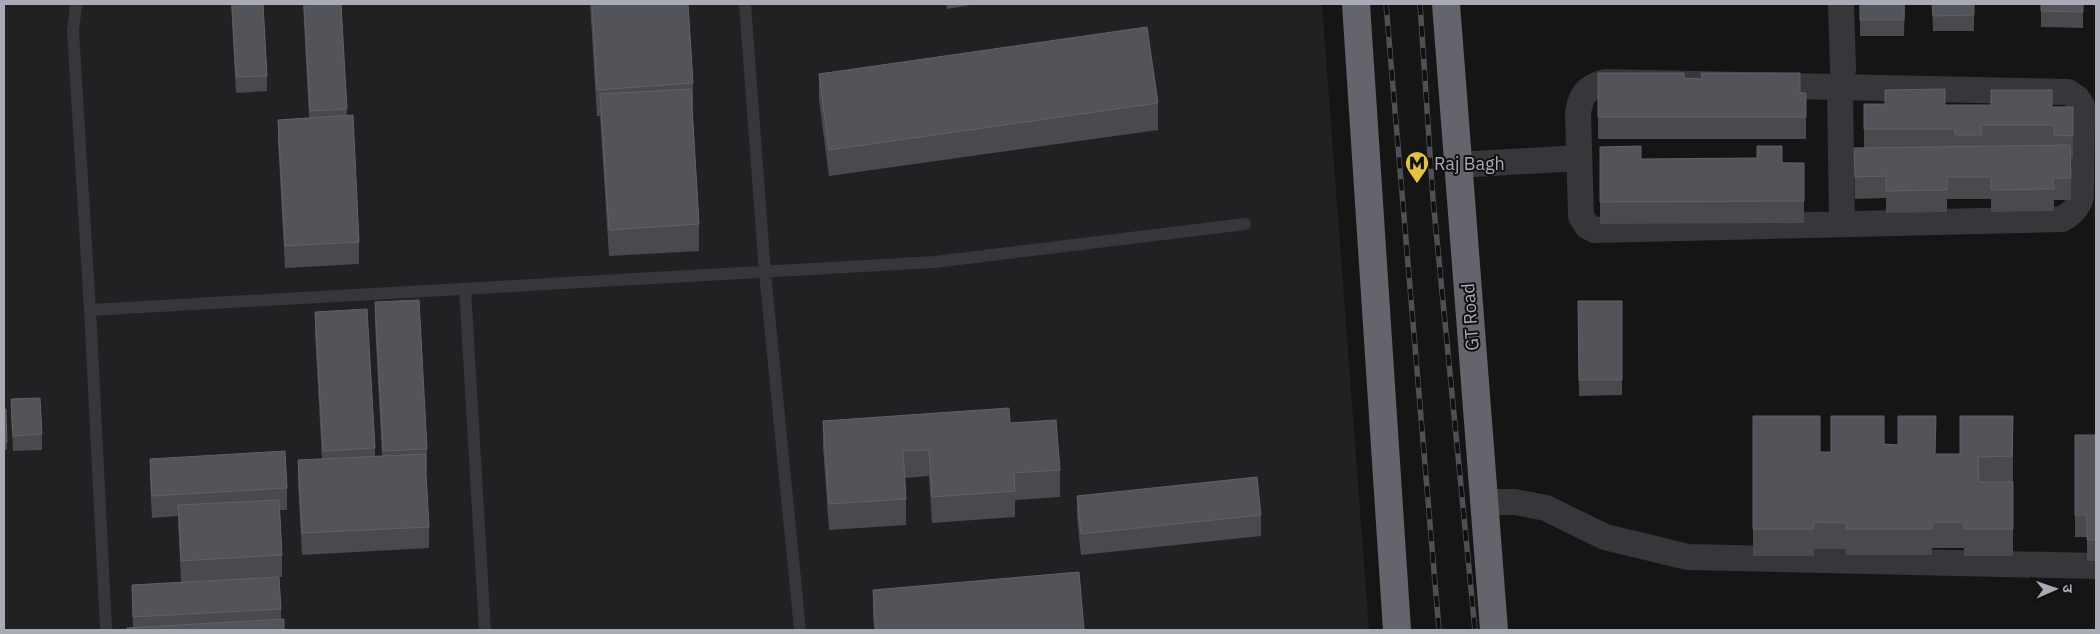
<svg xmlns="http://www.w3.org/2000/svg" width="2100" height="634" viewBox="0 0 2100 634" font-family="'IBM Plex Sans','Noto Sans Devanagari',sans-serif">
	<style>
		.built { fill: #212123 }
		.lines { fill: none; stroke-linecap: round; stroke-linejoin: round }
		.lane { stroke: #36363b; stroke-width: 12 }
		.street { stroke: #36363b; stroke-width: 26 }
		.highway { stroke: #63646c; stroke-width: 28 }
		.rail-casing { stroke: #4f5056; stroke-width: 5.5 }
		.rail { stroke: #101011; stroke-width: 4; stroke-dasharray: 11; stroke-linecap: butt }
		.wall { fill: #49494e }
		.building { fill: #535459; stroke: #616167 }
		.labels { text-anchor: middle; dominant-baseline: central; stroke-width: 4; stroke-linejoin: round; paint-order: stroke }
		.poi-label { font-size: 18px; fill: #a8aab5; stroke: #101011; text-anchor: start }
		.street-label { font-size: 18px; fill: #a8aab5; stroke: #101011 }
	</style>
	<rect width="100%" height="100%" fill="#151516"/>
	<path class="built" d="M4 4H1322L1369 630H4Z"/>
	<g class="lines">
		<path class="lane" d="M76 4 73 31 90 310 106 630
			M745 4 765 273 800 630
			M465 288 485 630
			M90 310 935 262 1245 224"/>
		<path class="street" d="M1841 4 1843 70
			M1605 82 2068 92 2077 98 2082 106 2081 197C2077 208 2073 213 2062 219L1595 230 1587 226 1581 216 1578 113C1581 94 1586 88 1605 82Z
			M1840 88 1842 224
			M1458 165 1579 158
			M1484 502H1515L1546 508 1605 537 1688 557 2096 566"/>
		<path class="highway" d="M1356 4 1397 630
			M1446 4 1494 630"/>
		<g class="rail-casing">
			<path id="rail" d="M1386 4 1439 630
				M1420 4 1433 199 1475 630"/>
		</g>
		<use href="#rail" class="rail"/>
	</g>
	<path class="wall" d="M231 4H263L267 76V91L236 93Z
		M303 4H341L347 116 359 242V264L285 268 278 141V120L309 118Z
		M590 4H688L693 83V110H692L699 224V251L609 256 600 116H597Z
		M946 4H977L947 9Z
		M1860 4H1905L1904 36H1860Z
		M1932 4H1974V31H1933Z
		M2041 4H2083V28L2041 27Z
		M1598 73 1684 78 1806 93V139H1598Z
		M819 74 1158 103V130L829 176 819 100Z
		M1864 104 2073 107V158H2071V200H2054V211L1991 212V199H1947V212L1886 213V198L1855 199 1854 148H1864Z
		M1600 147 1641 159 1804 163V223L1600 224Z
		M1578 301H1622V395L1579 396Z
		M375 302 427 449V470L426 471 429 527V548L302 555 298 482V460L322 459 315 334V312L375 448V456H382L375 324Z
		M11 399 42 434V450L13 451 11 415Z
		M4 409 7 442V450H4Z
		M1753 416 1820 452H1831L1884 444 1935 454H1960L2013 416V556H1964V548H1932V555H1846V549H1814V556H1753Z
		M823 421 1010 423 1060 470V497L1015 500V517L932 523 929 476 905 478 906 499V525L829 530 823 447Z
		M2075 435H2096V561H2087V537H2075Z
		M150 459 287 488V510H280L282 555V577L262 578 281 609V619L133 628 132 585 181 582 178 516 152 518 150 481Z
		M1077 496 1261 515V536L1081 555 1077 517Z
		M873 590 1084 630H874L873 617Z"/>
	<path class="building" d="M232 4H263L267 76 236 77Z
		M304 4H341L347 109 310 111Z
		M592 4H688L693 83 597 90Z
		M1860 4H1904V20H1860Z
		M1932 4H1974V15L1933 16Z
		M2041 4H2083V12L2041 11Z
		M1147 27 1158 103 829 150 819 74Z
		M1598 73H1684V78L1702 79 1701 73H1800V93H1806V117H1598Z
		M691 89 699 224 609 230 600 94Z
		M1945 89V105H1991V90H2052V107H2073V136L2054 135V125H1981L1982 135H1955V129H1864V104H1885V90Z
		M353 115 359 242 285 246 278 120Z
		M2070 145 2071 178H2053L2054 189 1991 190V177H1947V190L1886 191V176L1855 177 1854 148Z
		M1641 146V159L1757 158V146H1782V163H1804V201L1600 202V147Z
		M419 300 427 449 383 451 375 302Z
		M1578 301H1622V380H1579Z
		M367 309 375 448 323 451 315 312Z
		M40 398 42 434 13 436 11 399Z
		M1009 408 1010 423 1056 420 1060 470 1014 473 1015 491 932 497 929 450 903 451 906 499 829 504 823 421Z
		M4 409H6L7 442H4Z
		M1753 416H1820V452H1831V416H1884V444L1898 445V416H1936L1935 454H1960V416H2013L2012 456 1978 457 1979 482H2013V529H1964V522H1932V529H1846V523L1814 522V529H1753Z
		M2075 435H2096V540H2087V515H2075Z
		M285 451 287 488 152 496 150 459Z
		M425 454 429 527 302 533 298 460Z
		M1257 477 1261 515 1081 534 1077 496Z
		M279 500 282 555 181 561 178 505Z
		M1079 572 1084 630H876L873 590Z
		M279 577 281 609 133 617 132 585Z
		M284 619V630H127V628Z"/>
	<defs>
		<g id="metro-pin" transform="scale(1.25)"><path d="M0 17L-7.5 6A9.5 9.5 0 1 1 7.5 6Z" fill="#e1c242" stroke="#101011"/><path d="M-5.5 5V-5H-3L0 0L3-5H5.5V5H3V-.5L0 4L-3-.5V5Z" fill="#111"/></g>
	</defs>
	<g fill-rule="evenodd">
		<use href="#metro-pin" x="1417" y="163"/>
	</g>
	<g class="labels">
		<g class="poi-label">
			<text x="1434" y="163">Raj Bagh</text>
		</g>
		<g class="street-label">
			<text transform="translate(1470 317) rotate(-94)">GT Road</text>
		</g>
	</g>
	<rect width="2100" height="634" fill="none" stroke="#a8aab5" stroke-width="10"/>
	<g transform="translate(2055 589) rotate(88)" stroke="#101011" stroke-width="4" paint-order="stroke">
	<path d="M0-4L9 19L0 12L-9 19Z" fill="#a8aab5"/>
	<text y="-8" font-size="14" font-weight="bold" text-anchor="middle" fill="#a8aab5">उ</text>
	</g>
</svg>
